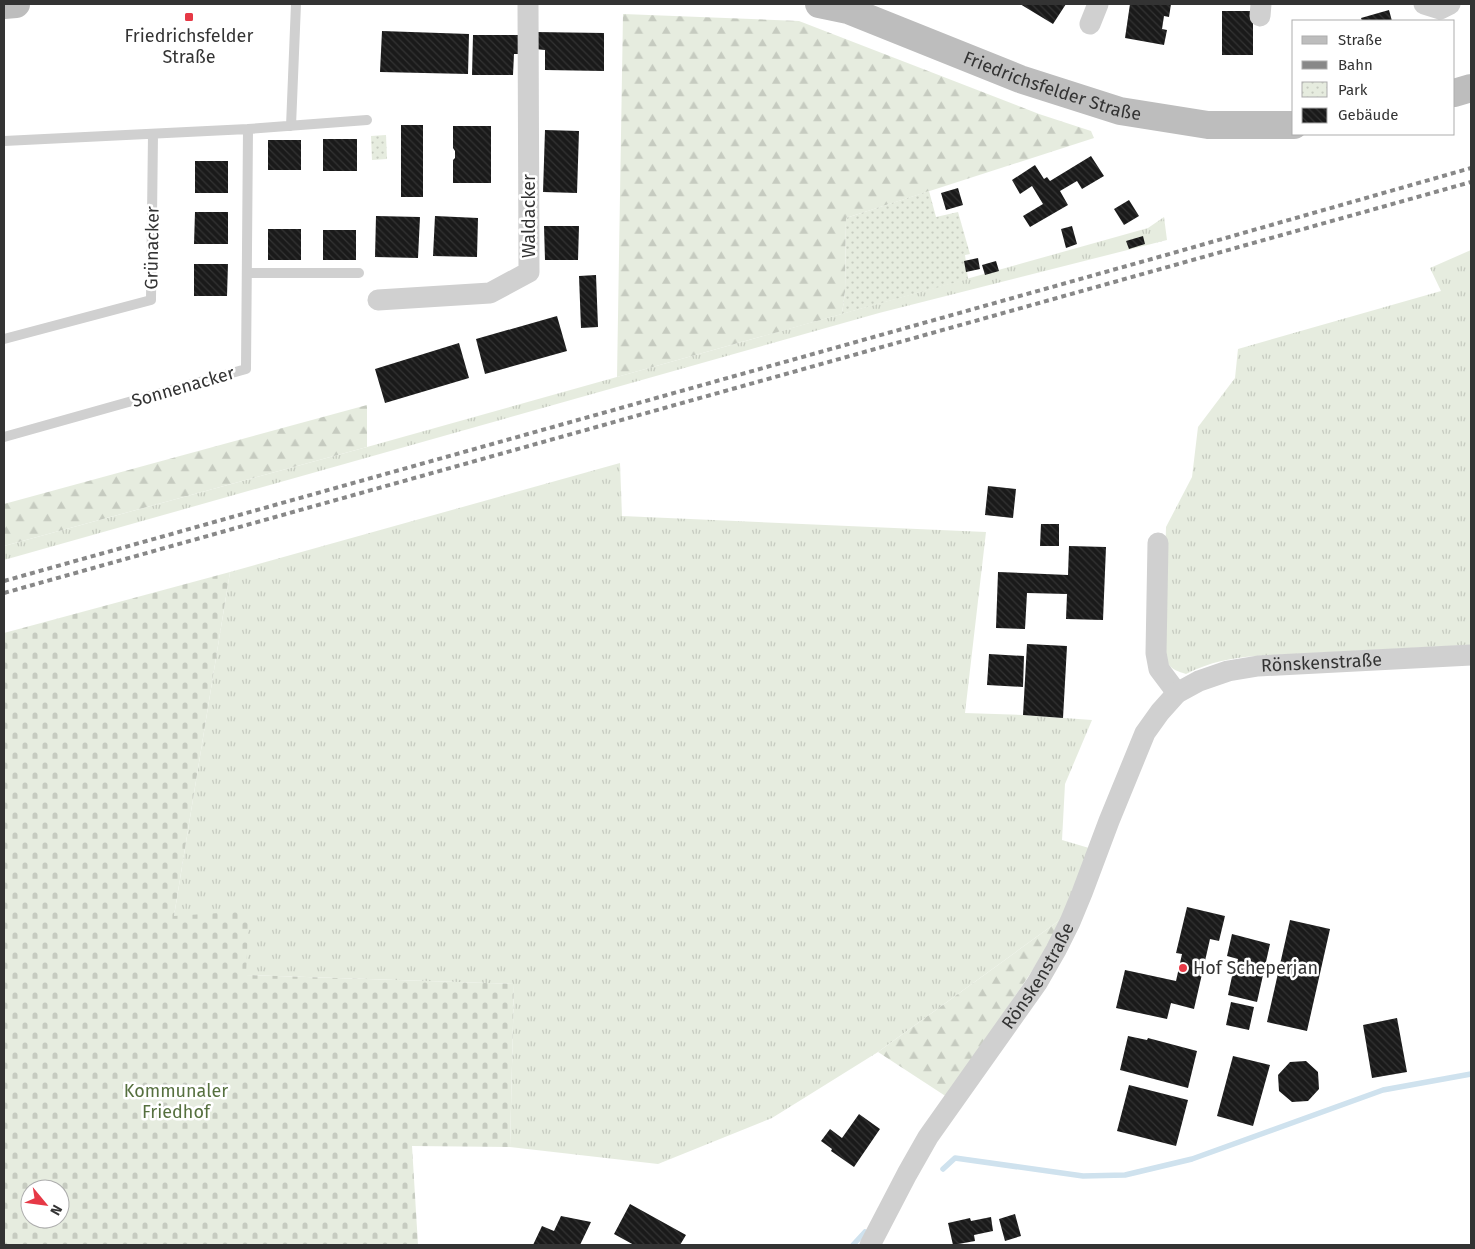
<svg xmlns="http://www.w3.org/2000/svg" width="1475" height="1249" viewBox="0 0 1475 1249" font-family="'Fira Sans',sans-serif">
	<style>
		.grass { fill: url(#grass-tufts) }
		.forest { fill: url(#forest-firs) }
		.cemetery { fill: url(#cemetery-stones); fill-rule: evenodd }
		.park { fill: url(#park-dots) }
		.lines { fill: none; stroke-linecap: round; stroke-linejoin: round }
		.stream { stroke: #cfe2ee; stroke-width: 5.5 }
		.building { fill: url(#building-back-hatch) }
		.service { stroke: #d0d0d0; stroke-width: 10 }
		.minor { stroke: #d0d0d0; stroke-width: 21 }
		.secondary { stroke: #bdbdbd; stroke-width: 28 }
		.rail { stroke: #888; stroke-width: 4; stroke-dasharray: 5 4; stroke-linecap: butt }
		.poi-dot { fill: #e63946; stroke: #fff; stroke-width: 2 }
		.labels { text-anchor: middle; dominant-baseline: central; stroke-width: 5; stroke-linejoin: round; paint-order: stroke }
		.poi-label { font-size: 18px; fill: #333; stroke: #fff }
		.street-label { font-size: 18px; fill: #333; stroke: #fff }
		.park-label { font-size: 18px; fill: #56703f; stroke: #fff }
	</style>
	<defs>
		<pattern id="grass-tufts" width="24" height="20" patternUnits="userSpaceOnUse" patternTransform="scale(1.25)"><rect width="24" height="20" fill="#e6ecdf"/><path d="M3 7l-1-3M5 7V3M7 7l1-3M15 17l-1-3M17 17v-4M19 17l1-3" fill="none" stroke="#c6cbc0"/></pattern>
		<pattern id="forest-firs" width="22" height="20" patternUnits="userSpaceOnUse" patternTransform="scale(1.25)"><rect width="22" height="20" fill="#e6ecdf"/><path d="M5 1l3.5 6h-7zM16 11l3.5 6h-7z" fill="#c6cbc0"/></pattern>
		<pattern id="cemetery-stones" width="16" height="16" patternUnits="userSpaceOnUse" patternTransform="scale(1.25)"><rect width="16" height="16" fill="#e6ecdf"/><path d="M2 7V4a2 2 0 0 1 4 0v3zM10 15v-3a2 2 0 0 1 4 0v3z" fill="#c6cbc0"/></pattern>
		<pattern id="park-dots" width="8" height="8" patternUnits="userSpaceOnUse" patternTransform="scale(1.25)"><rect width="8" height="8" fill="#e6ecdf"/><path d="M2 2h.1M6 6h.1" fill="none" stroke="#c6cbc0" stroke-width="1.8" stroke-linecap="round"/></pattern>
		<pattern id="building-back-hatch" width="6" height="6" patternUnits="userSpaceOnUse" patternTransform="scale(1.25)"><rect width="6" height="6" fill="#1a1a1a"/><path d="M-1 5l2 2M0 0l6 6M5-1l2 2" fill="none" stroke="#333"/></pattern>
	</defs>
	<rect width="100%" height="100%" fill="#fff"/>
	<path class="grass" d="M1164 217 1167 240 879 313 4 560V546L367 447 1148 228Z
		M1471 250V645L1257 656C1230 658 1210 662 1186 674 1170 669 1167 666 1163 650L1166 527 1192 477 1198 427 1235 378 1238 349 1441 291 1430 268Z
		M620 463 622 516 986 532 965 713 1023 715 1092 720 1065 784 1062 840 1089 848 1064 917 878 1052 772 1118 658 1164 510 1147 514 984 246 975 174 916 230 572Z"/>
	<path class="forest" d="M623 14 799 21 1039 114 1091 131 1094 138 846 218 845 292 842 314 617 377Z
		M367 405V447L4 546V504Z
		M1064 917 1034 968 947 1097 878 1052Z"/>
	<path class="cemetery" d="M230 572 174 916 249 911 246 975 514 984 510 1147 412 1146 418 1245H4V633ZM30 1189H60V1219H30Z"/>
	<path class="park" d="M386 135 387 159 372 160 371 136Z
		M929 191 936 217 958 212 970 254 965 255 968 279 842 314 845 292 846 218Z"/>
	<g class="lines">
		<path class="stream" d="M943 1169 955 1158 1083 1176 1125 1175 1192 1159 1383 1090 1471 1074
			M853 1245 865 1232"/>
	</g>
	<path class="building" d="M1020 4H1066L1053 24Z
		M1130 4H1171L1169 17 1164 16 1162 29 1167 30 1164 45 1125 38Z
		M1389 10 1392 21H1362L1361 18Z
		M1222 11H1253V55H1222Z
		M382 31 469 34 468 74 380 72Z
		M535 32 604 33V71L545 70V50L535 49Z
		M473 35H522L521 54H514L513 75H472Z
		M401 125H423V197H401Z
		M453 126H491V183H453V160L455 158V151L453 148Z
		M545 130 579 131 577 193 543 192Z
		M323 139H357V171H323Z
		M268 140H301V170H268Z
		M1091 156 1104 176 1082 189 1077 181 1060 191 1068 205 1030 227 1023 216 1043 204 1032 186 1020 194 1012 180 1035 165 1044 179 1047 177 1050 181Z
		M195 161H228V193H195Z
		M958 188 963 205 946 210 941 193Z
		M1129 200 1139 216 1124 225 1114 209Z
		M195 212H228V244H194Z
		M376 216 420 217 418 258 375 257Z
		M435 216 478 218 477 257 433 256Z
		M544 226H579L578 260H545Z
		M1072 226 1077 244 1066 248 1061 229Z
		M268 229H301V260H268Z
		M323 230H356V260H323Z
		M1143 236 1145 244 1129 249 1126 241Z
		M978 258 980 269 966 272 964 261Z
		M996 261 999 271 985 275 982 265Z
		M194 264H228L227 296H194Z
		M596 275 598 327 581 328 579 276Z
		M557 316 567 351 485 374 476 339Z
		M459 343 469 378 385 403 375 369Z
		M988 486 1016 489 1013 518 985 515Z
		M1041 524H1059V546H1040Z
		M1069 546 1106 547 1103 620 1066 619 1067 594 1027 593 1025 629 996 628 998 572 1068 575Z
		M1027 644 1067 646 1063 718 1023 715Z
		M989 654 1024 656 1023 687 987 685Z
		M1187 907 1225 916 1219 941 1210 939 1194 1009 1171 1003 1167 1019 1116 1008 1125 970 1176 981 1182 954 1176 953Z
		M1290 920 1330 929 1307 1031 1267 1022Z
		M1232 934 1270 944 1257 1002 1228 995 1234 967H1236L1238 959 1227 956Z
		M1231 1002 1254 1007 1249 1030 1226 1025Z
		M1397 1018 1407 1072 1372 1078 1363 1025Z
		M1128 1036 1147 1040 1148 1038 1197 1051 1188 1088 1120 1070Z
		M1233 1056 1270 1065 1253 1126 1217 1116Z
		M1306 1061 1318 1072 1319 1089 1308 1101 1292 1102 1279 1091 1278 1075 1290 1062Z
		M1129 1085 1188 1100 1176 1146 1117 1131Z
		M859 1114 880 1129 854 1167 831 1151 832 1149 821 1141 830 1129 842 1138Z
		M630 1204 686 1235 680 1245H634L614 1234Z
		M1015 1214 1021 1236 1005 1241 999 1219Z
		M561 1216 591 1222 580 1245H533L542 1226 554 1231Z
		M991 1217 993 1231 974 1235 975 1241 953 1245 948 1223 970 1218 971 1221Z"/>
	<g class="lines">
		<path class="service" d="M291 126 296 4
			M248 129 367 120
			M4 141 248 129 246 369 4 437
			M247 273H359
			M4 339 151 300 153 134"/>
		<g class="minor">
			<path d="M1424 4 1440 9 1450 4"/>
			<path d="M1260 16 1261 4"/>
			<path d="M1090 24 1098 4"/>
			<path d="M378 300 490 293 529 272 528 4"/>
			<path d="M1158 543 1156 653 1159 669 1177 693"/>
			<path id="s1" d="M870 1245 907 1174 928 1137 1037 983 1056 950 1070 922 1082 893 1109 821 1145 733 1160 712 1177 693 1199 681 1228 671 1258 666 1471 655"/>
		</g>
		<g class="secondary">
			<path id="s2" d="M819 4 848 10 1020 79 1120 111 1208 125H1294"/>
			<path d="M4 5 16 4"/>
			<path d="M1454 93 1471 88"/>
		</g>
		<path class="rail" d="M4 581 1173 253 1471 168
			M4 593 1471 182"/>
	</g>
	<g class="poi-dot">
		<rect x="184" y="12" width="10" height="10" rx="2.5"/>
		<circle cx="1183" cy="968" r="5"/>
	</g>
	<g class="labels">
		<g class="poi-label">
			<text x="189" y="36">Friedrichsfelder<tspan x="189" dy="21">Straße</tspan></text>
			<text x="1193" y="968" text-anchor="start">Hof Scheperjan</text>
		</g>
		<g class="street-label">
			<text stroke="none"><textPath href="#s2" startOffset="248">Friedrichsfelder Straße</textPath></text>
			<text transform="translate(529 216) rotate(-90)">Waldacker</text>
			<text transform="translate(152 248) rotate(-89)">Grünacker</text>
			<text transform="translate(183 387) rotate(-16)">Sonnenacker</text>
			<text stroke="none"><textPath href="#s1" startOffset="785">Rönskenstraße</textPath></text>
			<text stroke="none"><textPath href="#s1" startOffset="318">Rönskenstraße</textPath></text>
		</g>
		<g class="park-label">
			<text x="176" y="1091">Kommunaler<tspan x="176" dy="21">Friedhof</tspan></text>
		</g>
	</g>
	<rect width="1475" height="1249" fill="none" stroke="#333333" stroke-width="10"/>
	<rect x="1292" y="20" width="162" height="115" fill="#ffffff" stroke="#adadad"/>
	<rect x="1302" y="36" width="25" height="8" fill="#bdbdbd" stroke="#adadad"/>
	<text x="1338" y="45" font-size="15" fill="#333333">Straße</text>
	<rect x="1302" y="61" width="25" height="8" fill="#888888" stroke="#adadad"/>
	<text x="1338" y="70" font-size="15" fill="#333333">Bahn</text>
	<rect x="1302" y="82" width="25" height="15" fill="url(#park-dots)" stroke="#adadad"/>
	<text x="1338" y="95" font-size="15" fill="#333333">Park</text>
	<rect x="1302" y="108" width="25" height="15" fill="url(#building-back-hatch)" stroke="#adadad"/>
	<text x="1338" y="120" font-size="15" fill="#333333">Gebäude</text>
	<g transform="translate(45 1204) rotate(119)"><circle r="24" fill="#ffffff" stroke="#adadad"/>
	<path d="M0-4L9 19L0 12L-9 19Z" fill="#e63946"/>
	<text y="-8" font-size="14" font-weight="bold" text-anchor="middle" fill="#333333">N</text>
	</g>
</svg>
